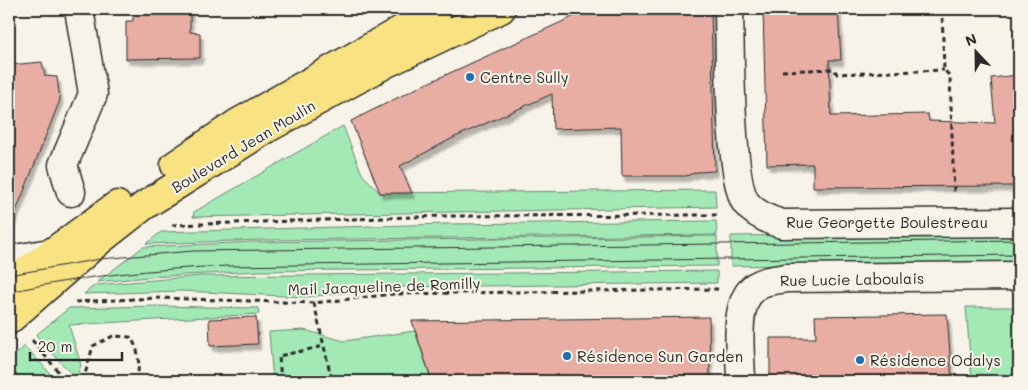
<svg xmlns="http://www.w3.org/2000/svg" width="1028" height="390" viewBox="0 0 1028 390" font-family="Mali,sans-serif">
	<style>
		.green { fill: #a3e9b6; stroke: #678a70 }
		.building { fill: #e8aea3; stroke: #2b2b2b; filter: url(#shadow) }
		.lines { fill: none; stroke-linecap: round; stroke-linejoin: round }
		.minor-casing { stroke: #2b2b2b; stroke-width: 31 }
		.major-casing { stroke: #2b2b2b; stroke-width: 31 }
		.path { stroke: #2b2b2b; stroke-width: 3; stroke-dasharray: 5 4; stroke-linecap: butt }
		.minor { stroke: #f7f3e8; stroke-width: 28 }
		.major { stroke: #f8e281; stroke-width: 28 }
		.tram { stroke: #2b2b2b; stroke-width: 1 }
		.poi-dot { fill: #1f6fb2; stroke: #f7f3e8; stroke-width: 2 }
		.labels { text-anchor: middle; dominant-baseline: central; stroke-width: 4; stroke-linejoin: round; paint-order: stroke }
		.poi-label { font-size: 15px; fill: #2b2b2b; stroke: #f7f3e8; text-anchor: start }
		.street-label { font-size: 15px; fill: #2b2b2b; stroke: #f7f3e8 }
	</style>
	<defs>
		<filter id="shadow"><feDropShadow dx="3" dy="5.5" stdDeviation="1" flood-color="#0004"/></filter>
	</defs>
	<rect width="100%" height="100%" fill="#f7f3e8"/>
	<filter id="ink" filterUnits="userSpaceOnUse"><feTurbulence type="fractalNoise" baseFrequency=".02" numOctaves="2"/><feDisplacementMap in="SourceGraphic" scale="10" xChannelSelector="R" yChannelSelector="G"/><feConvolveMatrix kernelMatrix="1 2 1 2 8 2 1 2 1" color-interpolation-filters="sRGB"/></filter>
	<g filter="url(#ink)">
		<path class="green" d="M343 126 362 174 380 193 715 190 716 207 193 217 194 212Z
			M716 221 717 235 262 240 146 244 161 232 446 224Z
			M1019 233V262L731 266V236Z
			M717 236V266L259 271 150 277 97 282 143 247 254 242Z
			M717 271V283L399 287 306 297 181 291 84 294 95 285 200 276Z
			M158 306 258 308 259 314 69 325 81 365 76 379 36 335 69 308Z
			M966 307H1019V381H972Z
			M304 330 344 341 415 331 432 381H273L269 332Z
			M25 346 57 381H9V361Z"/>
		<path class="building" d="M133 9H190V32L200 33V58L126 59V21H133Z
			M590 9H711L715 171 697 172 686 176H622L621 127 553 129 552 94 455 137 400 166 412 193H380L351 121 419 87Z
			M763 9H838L841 60H829L831 116 928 114 929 121 995 123 991 78 1019 75V186L813 187V164L767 165Z
			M42 62 45 76 57 77 60 100 9 229V65Z
			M947 314 952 381H770V338H816L815 316Z
			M256 317 258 344 210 346 209 319Z
			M709 317 710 381H432L412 321Z"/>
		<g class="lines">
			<g class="minor-casing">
				<path id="minor" d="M729 9C730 45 729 179 746 203 755 214 768 220 782 224L1019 222
					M71 192 63 165 93 94 79 9
					M9 260 50 253
					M741 381C741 355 732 302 756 286 765 280 776 280 786 278L1019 276"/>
			</g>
			<g class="major-casing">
				<path id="major" d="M175 165 236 124 438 9
					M9 286 25 272 117 205
					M9 320 99 241 145 205 268 128 389 62 501 9"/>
			</g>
			<path class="path" d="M942 9 944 70 950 76 954 193
				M782 71 834 69 837 74 944 70
				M172 225 443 216 718 215
				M75 302 156 298 314 303 393 294 718 289
				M314 303 332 381
				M32 340 66 381
				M83 381 93 346 113 336 130 337C141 351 139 365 137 381
				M281 381 279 356 324 346"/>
			<use href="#minor" class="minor"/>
			<use href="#major" class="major"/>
			<path class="tram" d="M9 275 100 259 193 251 1019 240
				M9 292C81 276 153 269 227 266L1019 255"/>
		</g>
	</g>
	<g class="poi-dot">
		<circle cx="470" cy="77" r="5"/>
		<circle cx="567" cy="356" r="5"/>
		<circle cx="860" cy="360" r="5"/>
	</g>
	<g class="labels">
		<g class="poi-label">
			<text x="480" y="77">Centre Sully</text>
			<text x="577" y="356">Résidence Sun Garden</text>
			<text x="870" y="360">Résidence Odalys</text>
		</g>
		<g class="street-label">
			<text transform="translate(243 146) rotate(-31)">Boulevard Jean Moulin</text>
			<text x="887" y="222">Rue Georgette Boulestreau</text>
			<text transform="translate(852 279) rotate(-1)">Rue Lucie Laboulais</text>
			<text transform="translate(384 286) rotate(-2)">Mail Jacqueline de Romilly</text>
		</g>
	</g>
	<rect width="1028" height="390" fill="none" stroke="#f7f3e8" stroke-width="30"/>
	<rect x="15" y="15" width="998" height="360" fill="none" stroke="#2b2b2b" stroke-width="2" filter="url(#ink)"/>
	<g transform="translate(976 52) rotate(338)" stroke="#f7f3e8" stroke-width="4" paint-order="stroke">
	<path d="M0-4L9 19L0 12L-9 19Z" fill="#2b2b2b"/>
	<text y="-8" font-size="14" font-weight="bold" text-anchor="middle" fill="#2b2b2b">N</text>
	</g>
	<path d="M30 352v8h92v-8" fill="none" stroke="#2b2b2b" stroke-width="2.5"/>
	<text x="38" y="352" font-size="15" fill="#2b2b2b" stroke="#f7f3e8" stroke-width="4" paint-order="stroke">20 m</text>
</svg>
